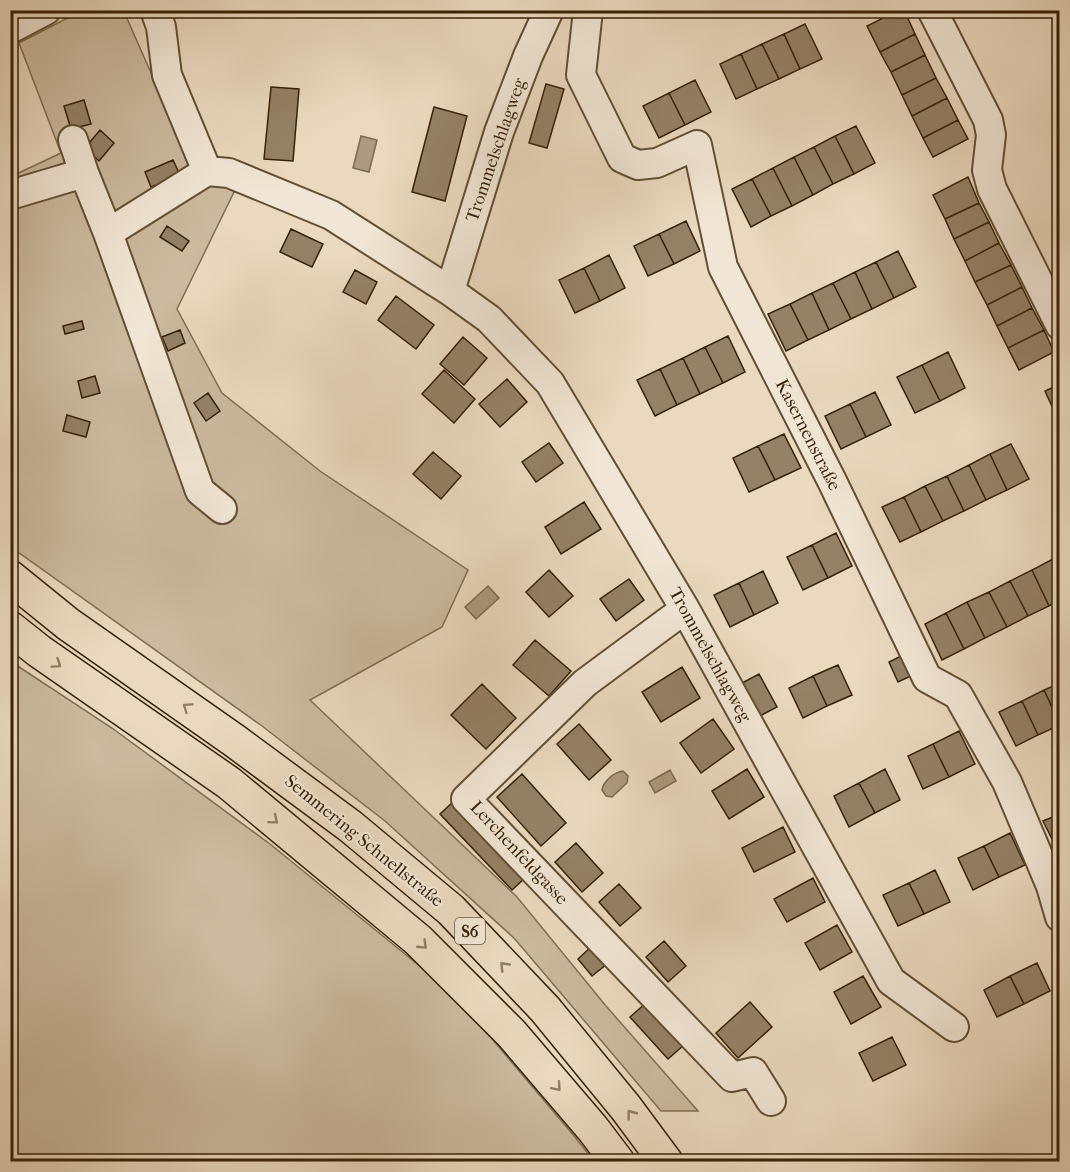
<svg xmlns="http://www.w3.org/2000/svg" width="1070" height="1172" viewBox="0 0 1070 1172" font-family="'IM FELL French Canon',serif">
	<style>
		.green { fill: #cbba9f; stroke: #806e52; stroke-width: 1.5 }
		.water { fill: #ad9a80; stroke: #7d6a4f; stroke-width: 1.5 }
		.building { fill: #948166; stroke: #362105; stroke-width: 1.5 }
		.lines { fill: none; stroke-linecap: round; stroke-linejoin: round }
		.minor-casing { stroke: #634f34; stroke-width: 32 }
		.highway-casing { stroke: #362105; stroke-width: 36 }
		.minor { stroke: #f1e6d5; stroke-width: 28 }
		.highway { stroke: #ead9bf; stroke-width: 33 }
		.oneway { stroke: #907d62 }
		.labels { text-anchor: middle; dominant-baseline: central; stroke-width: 4.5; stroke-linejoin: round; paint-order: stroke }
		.shield { fill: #f1e6d5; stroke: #6e5c43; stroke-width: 1.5 }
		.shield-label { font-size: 16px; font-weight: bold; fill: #362105 }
		.street-label { font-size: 18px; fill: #362105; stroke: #f1e6d5 }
	</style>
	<rect width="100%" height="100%" fill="#ead9bf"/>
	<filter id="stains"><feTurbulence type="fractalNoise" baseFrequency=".00333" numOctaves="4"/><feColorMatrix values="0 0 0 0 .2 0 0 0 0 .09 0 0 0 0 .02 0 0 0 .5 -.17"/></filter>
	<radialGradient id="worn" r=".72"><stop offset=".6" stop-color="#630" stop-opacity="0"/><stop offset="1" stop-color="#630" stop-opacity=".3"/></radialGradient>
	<path class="green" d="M81 11H120L125 14 159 91 211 183 235 190 177 309 222 393 320 471 468 570 442 627 310 700 517 897 606 1006 698 1111H661L514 938 385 821 262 726 11 547 10 177 61 153 19 43Z
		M10 661 112 728 270 844 454 994 575 1137 594 1161H11Z"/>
	<path class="water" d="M361 136 377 140 369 172 353 168Z
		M488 586 499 598 476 619 465 607Z
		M670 770 676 781 655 793 649 782Z
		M623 771 628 776 627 783 612 797 606 796 602 790C603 782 614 772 623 771Z"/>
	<path class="building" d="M899 10H904L915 34 880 52 867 26Z
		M805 24 822 59 800 69 784 34Z
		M784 34 800 69 779 79 762 44Z
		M915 34 925 55 891 72 880 52Z
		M762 44 779 79 757 89 741 54Z
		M741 54 757 89 736 99 720 64Z
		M925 55 936 78 902 95 891 72Z
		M936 78 947 98 912 116 902 95Z
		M695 80 711 112 685 125 669 93Z
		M546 84 564 89 547 148 529 143Z
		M271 87 299 89 293 161 264 159Z
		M669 93 685 125 659 138 643 106Z
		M947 98 958 120 923 138 912 116Z
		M84 100 91 124 71 129 64 106Z
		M434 107 467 116 445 201 412 192Z
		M958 120 968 139 933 157 923 138Z
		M856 126 875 163 854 174 835 136Z
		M100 130 114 143 99 161 85 148Z
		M835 136 854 174 833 184 814 147Z
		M814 147 833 184 813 195 794 157Z
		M794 157 813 195 792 206 773 168Z
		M173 160 180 175 151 187 145 172Z
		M773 168 792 206 771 216 752 179Z
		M968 177 979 203 945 219 933 195Z
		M752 179 771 216 751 227 732 189Z
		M979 203 989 222 954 239 945 219Z
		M686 221 700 251 674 264 659 234Z
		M989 222 999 243 965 261 954 239Z
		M167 226 189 241 182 251 160 237Z
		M291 229 323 244 312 267 280 252Z
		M659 234 674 264 648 276 634 246Z
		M999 243 1011 265 975 282 965 261Z
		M898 251 916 287 894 298 876 262Z
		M609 255 625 288 600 301 584 268Z
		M876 262 894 298 872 309 855 272Z
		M1011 265 1022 287 987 305 975 282Z
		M584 268 600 301 575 313 559 280Z
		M355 270 377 282 366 304 343 292Z
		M855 272 872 309 851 319 833 283Z
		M833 283 851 319 829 330 812 293Z
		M1022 287 1032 308 997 326 987 305Z
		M812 293 829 330 808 340 790 304Z
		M396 296 434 325 416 349 378 320Z
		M790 304 808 340 786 351 768 314Z
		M1032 308 1044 330 1008 348 997 326Z
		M82 321 84 329 65 334 63 326Z
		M180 330 185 343 168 351 162 337Z
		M1044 330 1054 352 1019 370 1008 348Z
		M728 336 745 372 723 383 705 347Z
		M463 337 487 358 464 385 440 364Z
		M705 347 723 383 700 394 683 358Z
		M948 352 965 388 940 401 922 365Z
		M683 358 700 394 677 405 660 369Z
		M922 365 940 401 915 413 897 377Z
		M660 369 677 405 655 416 637 380Z
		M444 370 475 399 454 423 422 394Z
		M95 376 100 393 82 398 78 381Z
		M507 379 527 402 500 427 479 404Z
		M1060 384V414L1056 415 1045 391Z
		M875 392 891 425 866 437 850 404Z
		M208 393 220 411 206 421 194 403Z
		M850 404 866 437 841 449 825 416Z
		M67 415 90 422 86 437 63 431Z
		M784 434 801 468 775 480 758 446Z
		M549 443 563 463 536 482 522 462Z
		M1011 444 1029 479 1007 490 990 454Z
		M758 446 775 480 749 492 733 458Z
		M433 452 461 476 441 499 413 474Z
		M990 454 1007 490 986 500 969 465Z
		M969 465 986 500 964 511 947 476Z
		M947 476 964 511 943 521 925 486Z
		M925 486 943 521 921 532 904 497Z
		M904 497 921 532 900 542 882 507Z
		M584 502 601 529 561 554 545 527Z
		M836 533 852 566 828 578 812 545Z
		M812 545 828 578 803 590 787 557Z
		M1053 559 1060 572V600L1049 606 1032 570Z
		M549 570 573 596 549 617 526 592Z
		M1032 570 1049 606 1028 616 1010 581Z
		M763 571 778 603 754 615 739 583Z
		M629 579 644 600 616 621 600 599Z
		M1010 581 1028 616 1007 627 989 592Z
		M739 583 754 615 730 627 714 595Z
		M989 592 1007 627 985 638 967 602Z
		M967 602 985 638 964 649 946 613Z
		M946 613 964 649 942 660 925 624Z
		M535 640 571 671 549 696 513 665Z
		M903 655 913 675 898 682 889 662Z
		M838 665 852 695 827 706 813 676Z
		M682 667 700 698 661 722 642 692Z
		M759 674 777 707 760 716 742 683Z
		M813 676 827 706 803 718 789 688Z
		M1060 683V723L1044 690Z
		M482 684 516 718 486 749 451 715Z
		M1044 690 1060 725 1038 735 1022 701Z
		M1022 701 1038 735 1016 746 999 712Z
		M713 719 734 749 701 773 680 743Z
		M579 724 611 760 589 780 557 744Z
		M959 731 975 764 949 777 933 744Z
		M933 744 949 777 923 789 908 756Z
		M747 769 764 797 729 819 712 791Z
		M885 769 900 800 875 813 859 783Z
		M522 774 566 823 541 846 497 797Z
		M859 783 875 813 849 827 834 796Z
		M454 801 526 877 512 890 440 814Z
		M1060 814V850L1058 851 1043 821Z
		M783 827 795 852 754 872 742 848Z
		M1010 833 1025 865 999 877 984 846Z
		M576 843 603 873 582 892 555 862Z
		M984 846 999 877 973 890 958 858Z
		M935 870 950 902 924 914 909 883Z
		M813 878 825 902 787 922 774 899Z
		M909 883 924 914 898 926 883 895Z
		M619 884 641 908 620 926 599 902Z
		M837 925 852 952 820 970 805 943Z
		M664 941 686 966 668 982 646 957Z
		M592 946 607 964 592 976 578 959Z
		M1037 963 1050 991 1024 1004 1010 976Z
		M863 976 881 1007 851 1024 834 992Z
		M1010 976 1024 1004 997 1017 984 990Z
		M750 1002 772 1027 738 1058 716 1033Z
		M646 1003 684 1045 668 1059 630 1017Z
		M892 1037 906 1065 873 1081 859 1053Z"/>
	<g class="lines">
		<g class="minor-casing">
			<path id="minor" d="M155 10 161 27 167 75 207 171 229 173 331 215 450 291
				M549 10 528 56 499 132 450 291 489 319 550 383 685 609 891 981 954 1027
				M588 10 581 75 622 158 638 165 657 163 697 145 723 267 832 481 927 678 958 695 1007 782 1051 886 1060 917
				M932 10 988 120 991 135 987 170 992 189 1060 325
				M10 29 46 10
				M73 140 84 173 108 233
				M207 171 108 233 200 491 222 509
				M10 195 84 173
				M685 609 585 683 466 799 732 1077 753 1072 771 1101"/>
		</g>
		<g class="highway-casing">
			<path id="highway" d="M10 577 68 624 235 741 350 826 451 910 545 1009 626 1108 666 1162
				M10 628 39 651 229 783 418 940 511 1033 593 1129 618 1162"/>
		</g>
		<use href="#minor" class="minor"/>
		<use href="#highway" class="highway"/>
	</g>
	<defs><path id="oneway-chevron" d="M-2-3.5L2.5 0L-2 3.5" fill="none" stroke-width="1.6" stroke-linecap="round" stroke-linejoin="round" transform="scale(1.5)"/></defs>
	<g class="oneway">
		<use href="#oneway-chevron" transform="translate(57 664) rotate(35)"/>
		<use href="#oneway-chevron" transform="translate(187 707) rotate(-145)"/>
		<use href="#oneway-chevron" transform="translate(274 820) rotate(40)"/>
		<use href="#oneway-chevron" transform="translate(423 945) rotate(44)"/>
		<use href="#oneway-chevron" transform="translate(504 966) rotate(-134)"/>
		<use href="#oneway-chevron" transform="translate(557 1087) rotate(49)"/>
		<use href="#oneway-chevron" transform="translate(631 1114) rotate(-127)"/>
	</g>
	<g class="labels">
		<rect class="shield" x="455" y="918" width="30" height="26" rx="4.5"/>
		<g class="shield-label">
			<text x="470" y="931">S6</text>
		</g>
		<g class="street-label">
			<text transform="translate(496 150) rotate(-71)">Trommelschlagweg</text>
			<text transform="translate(808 435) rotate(63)">Kasernenstraße</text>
			<text transform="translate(710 655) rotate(61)">Trommelschlagweg</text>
			<text transform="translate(364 841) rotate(39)">Semmering Schnellstraße</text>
			<text transform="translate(519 853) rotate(47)">Lerchenfeldgasse</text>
		</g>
	</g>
	<rect width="1070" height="1172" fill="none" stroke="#ead9bf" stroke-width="36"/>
	<rect x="12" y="12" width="1046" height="1148" fill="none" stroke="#362105" stroke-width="3"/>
	<rect x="18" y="18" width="1034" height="1136" fill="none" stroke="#362105" stroke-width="1.5"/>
	<rect width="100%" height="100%" filter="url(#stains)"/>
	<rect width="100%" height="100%" fill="url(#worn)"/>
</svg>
